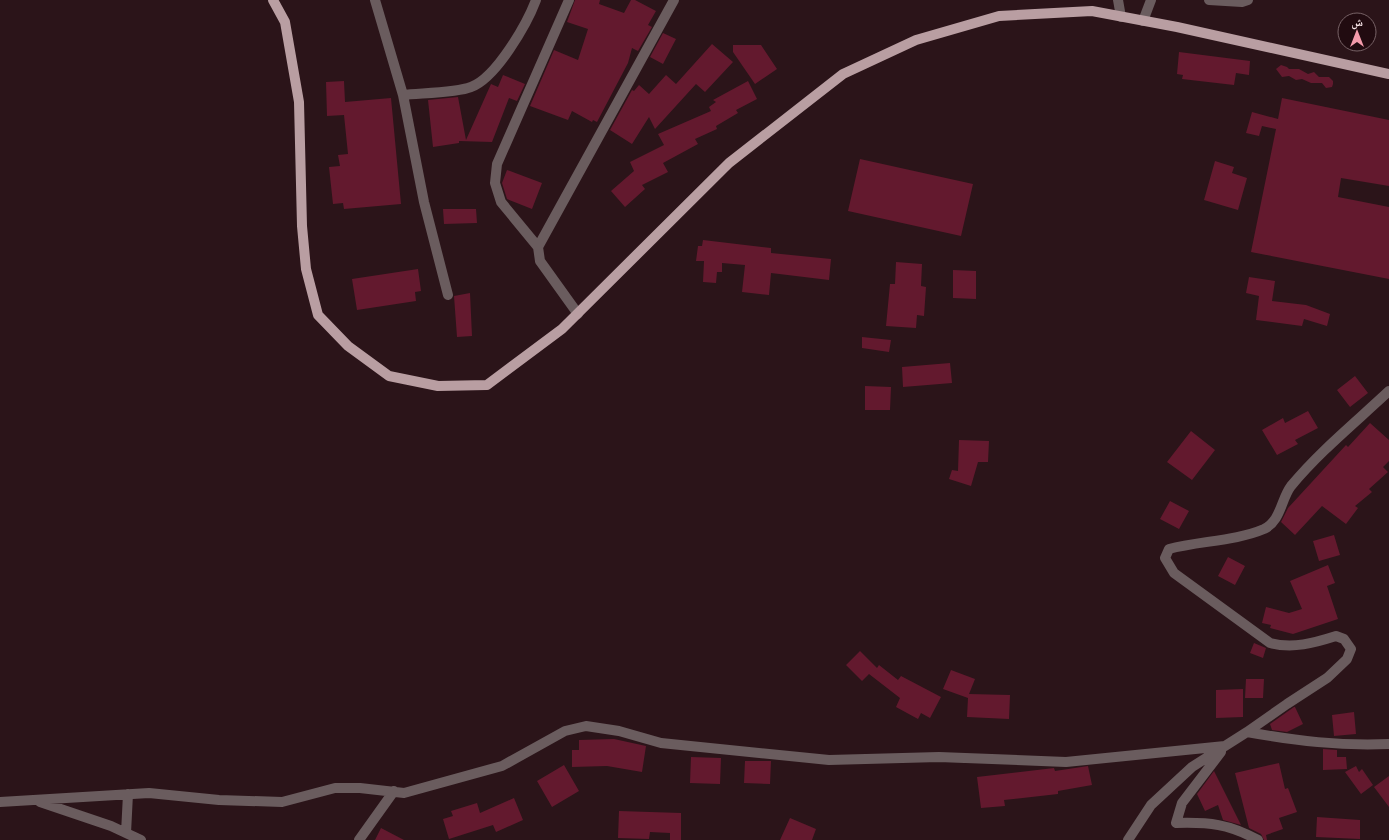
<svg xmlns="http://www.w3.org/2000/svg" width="1389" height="840" viewBox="0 0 1389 840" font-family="Signika,'Noto Naskh Arabic',sans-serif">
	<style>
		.building { fill: #63192e }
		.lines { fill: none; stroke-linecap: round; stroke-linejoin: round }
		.minor { stroke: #6a5c5e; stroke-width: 10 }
		.primary { stroke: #b99ea2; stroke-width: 10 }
	</style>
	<rect width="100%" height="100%" fill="#2b1419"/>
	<path class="building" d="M575 0H600L599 4 624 13 631 0H635L656 11 648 25 652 27 638 51 632 48 628 63 597 122 593 120 592 122 572 111 568 120 530 106 554 50 578 60 588 29 567 22Z
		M663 33 676 39 663 64 650 57Z
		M712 44 733 62 705 92 696 84 655 129 649 117 632 144 610 130 632 90 634 91 639 85 649 94 666 75 676 84Z
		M733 45H761L777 69 755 84 733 52Z
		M1179 52 1250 61 1249 75 1236 73 1234 85 1182 79 1183 75 1177 74Z
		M1281 65 1287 67 1289 69H1299L1308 74 1314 72 1319 77H1329L1333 81V84L1332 87 1326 88 1322 83H1311L1302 79 1296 80 1289 76 1282 77 1276 69Z
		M503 75 525 84 517 101 509 98 492 142 459 141V143L433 147 428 100 458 97 466 140 491 84 498 87Z
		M344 81 345 102 391 98 401 204 344 209 343 203 333 204 329 167 340 166 338 155 348 154 344 115 327 116 326 82Z
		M748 81 757 99 736 110 738 113 716 126 717 129 695 139 698 144 663 163 668 172 642 185 645 189 625 207 611 191 634 171 630 162 664 145 658 134 711 111 709 107 716 102 713 100Z
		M1282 98 1389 120V186L1341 178 1338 197 1389 207V279L1251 252 1276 129 1262 126 1259 136 1246 133 1252 112 1278 119Z
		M860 159 973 184 961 236 848 211Z
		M1215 161 1234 167 1232 173 1247 178 1238 210 1204 200Z
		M507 170 542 183 532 209 507 199 502 183Z
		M443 209H476L477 223 444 224Z
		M703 240 771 248V253L831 259 829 280 771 273 769 295 742 292 745 265 722 263V272H717L716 283 703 282 704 261H696L698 246H702Z
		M896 262 922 264 921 286 926 287 924 316 917 315 916 328 886 326 890 284H895Z
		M418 269 421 291 415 292 416 301 357 310 352 279Z
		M953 270 976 271V299L953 298Z
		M1249 277 1275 281 1272 301 1306 305 1330 314 1327 326 1304 319 1302 326 1256 320 1259 296 1246 293Z
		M470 293 472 336 457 337 454 296Z
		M862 337 891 340 889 352 862 348Z
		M950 363 952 383 903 387 902 367Z
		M1355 376 1368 393 1350 407 1337 390Z
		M865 386 891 387 890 410H865Z
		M1308 411 1318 428 1295 440 1298 444 1277 455 1262 430 1283 418 1285 423Z
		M1370 423 1389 440V461L1383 467 1388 472 1369 489 1372 492 1355 506 1358 508 1346 524 1322 506 1295 535 1281 522 1288 508 1346 445 1348 447Z
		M1191 431 1215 450 1192 480 1167 462Z
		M959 440 989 441 988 462H978L971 486 949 479 952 470 958 471Z
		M1170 501 1189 511 1179 529 1160 519Z
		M1334 535 1340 555 1319 561 1313 541Z
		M1228 557 1245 566 1235 585 1218 576Z
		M1328 565 1335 583 1327 586 1338 619 1293 634 1270 628 1271 625 1262 623 1266 607 1289 613 1302 609 1290 581Z
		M1254 643 1266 648 1263 658 1250 653Z
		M860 651 877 668 879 665 898 680 901 676 941 697 930 718 921 713 918 719 896 707 900 698 869 674 862 681 846 665Z
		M951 670 975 679 969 694 1010 695 1009 719 967 717 968 698 943 689Z
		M1246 679H1264L1263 698H1245Z
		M1243 689V717L1216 718V690Z
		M1294 707H1295L1303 724 1287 732 1272 730 1270 724Z
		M1354 712 1356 734 1334 736 1332 715Z
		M614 739 646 746 642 772 607 766 572 767V750H579V740Z
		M1323 749 1337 750V757H1346L1347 769 1323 770Z
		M691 757 721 758 720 784 690 783Z
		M745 761H771L770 784 744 783Z
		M1279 763 1285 789 1288 788 1297 812 1279 818 1283 829 1266 835 1267 840H1264L1261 834 1249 828 1235 773Z
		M564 765 579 791 552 807 537 781Z
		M1088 766 1092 785 1058 791V794L1004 800 1005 806 981 808 977 777 1054 768 1055 771Z
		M1356 766 1359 772 1362 769 1373 785 1361 794 1345 772Z
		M1214 771 1241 825 1223 820 1218 805 1205 811 1197 794Z
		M1389 776V807L1374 787Z
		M514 798 523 820 496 832 493 825 449 839 443 819 453 816 451 811 477 803 480 813Z
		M619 811 681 813V840H670V833L650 832 649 839 618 838Z
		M1317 817 1360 820V839L1316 837Z
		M790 818 816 829 812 840H780Z
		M381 828 404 840H375Z"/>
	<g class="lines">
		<path class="minor" d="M375 0 403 95 424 202 448 295
			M1118 0 1121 17
			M1209 0 1242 2 1248 0
			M1143 21 1151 0
			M403 95C421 93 456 93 471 87 496 78 527 24 536 0
			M538 247 501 202 495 183 497 164 569 0
			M578 314 540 261 538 247 674 0
			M1247 732C1297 741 1339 746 1389 744
			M1221 752 1182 803 1176 823C1209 822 1229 824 1258 840
			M0 802 149 793 219 800 282 802 335 788H360L404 793 502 766 565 731 586 726 619 731 661 743 829 760 939 757 1066 762 1225 746
			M40 802 111 826 141 840
			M126 833 128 794
			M359 840 394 791
			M1128 840 1151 805 1192 767 1247 732 1287 704 1327 678 1347 659 1351 649 1344 639 1336 636C1314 643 1293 649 1270 643L1174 573 1165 558 1169 549C1199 541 1236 541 1264 529 1281 521 1281 499 1291 486 1320 451 1356 422 1389 391"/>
		<path class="primary" d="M273 0 285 22 299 102 302 226 306 269 318 315 348 346 389 376 438 386 487 385 562 329 729 163 843 74 916 40 999 16 1092 11 1177 27 1389 74"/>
	</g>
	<g transform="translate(1357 32)"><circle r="19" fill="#210b10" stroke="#776266"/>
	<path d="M0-3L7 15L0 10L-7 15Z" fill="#f39aaa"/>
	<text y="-6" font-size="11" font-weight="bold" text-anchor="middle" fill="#f7e5e8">ش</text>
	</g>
</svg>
